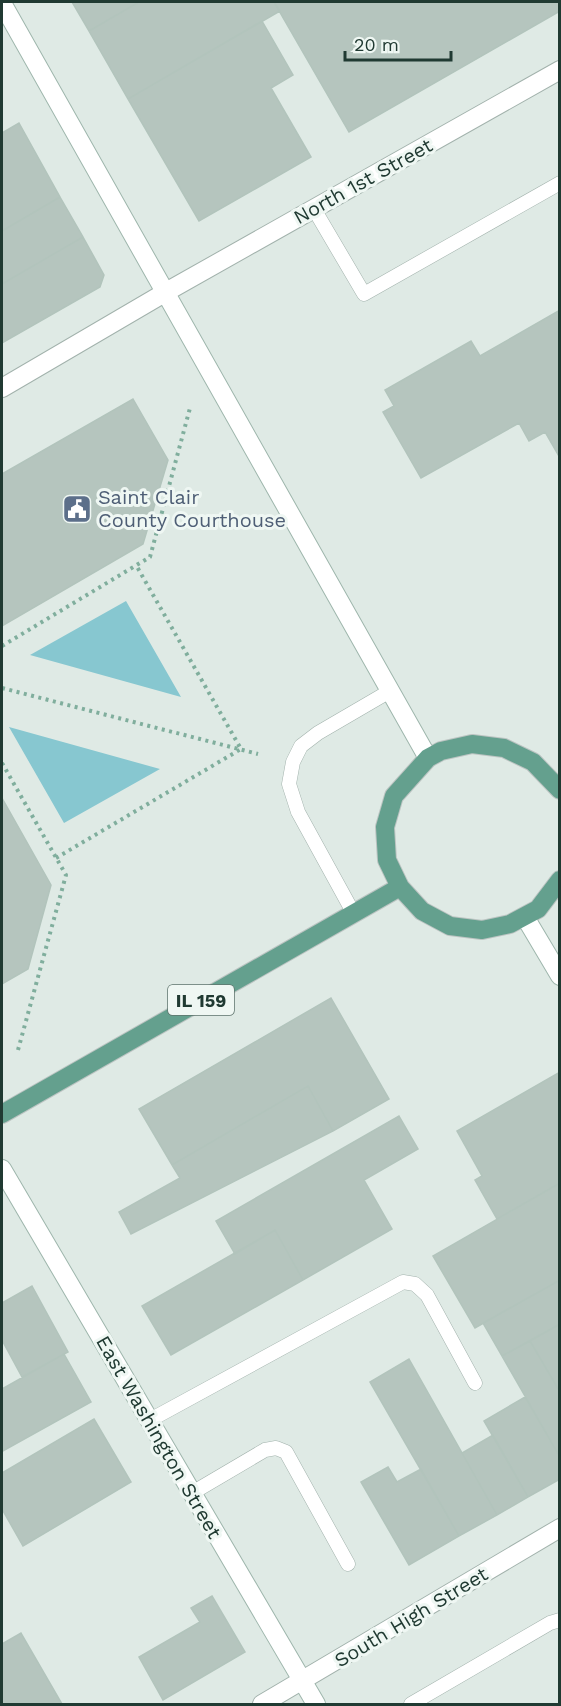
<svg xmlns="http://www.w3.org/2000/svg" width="561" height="1706" viewBox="0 0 561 1706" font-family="'Work Sans',sans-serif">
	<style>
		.water { fill: #87c7d0 }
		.building { fill: #b5c5be; stroke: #b2c4bc; stroke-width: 1.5 }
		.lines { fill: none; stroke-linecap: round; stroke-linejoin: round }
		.lane-casing { stroke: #a2b2ac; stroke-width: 15 }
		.street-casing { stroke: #a2b2ac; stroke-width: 20 }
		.secondary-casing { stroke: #9eb6ac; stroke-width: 20 }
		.primary-casing { stroke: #bcc4c2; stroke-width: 20 }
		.path { stroke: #80ae9d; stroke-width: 4; stroke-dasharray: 3 4.5; stroke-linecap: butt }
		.lane { stroke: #fff; stroke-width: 14 }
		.street { stroke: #fff; stroke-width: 18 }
		.secondary { stroke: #fff; stroke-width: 18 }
		.primary { stroke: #64a08e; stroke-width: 18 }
		.labels { text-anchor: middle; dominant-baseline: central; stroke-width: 6; stroke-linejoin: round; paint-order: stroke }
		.shield { fill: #eff7f3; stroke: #5e736c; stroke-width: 1.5 }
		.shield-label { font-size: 18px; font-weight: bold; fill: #203a32 }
		.street-label { font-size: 20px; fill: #203a32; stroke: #eff7f3 }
		.service-label { font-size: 20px; fill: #4e5e75; stroke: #eff7f3; text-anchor: start }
	</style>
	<rect width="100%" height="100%" fill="#dfeae5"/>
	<path class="water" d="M126 601 181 697 30 655Z
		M9 727 160 769 64 823Z"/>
	<path class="building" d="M72 2H139L89 31Z
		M139 2H274L280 11 128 99 89 31Z
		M274 2H560V11L349 132Z
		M262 21 293 75 271 88 311 157 199 221 128 99Z
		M19 123 60 197 2 231V133Z
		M60 197 83 237 2 284V231Z
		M83 237 104 275 100 287 2 343V284Z
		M560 310V458L545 432 529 441 519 423 421 478 383 412 394 406 385 390 471 341 480 356Z
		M133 399 168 460 143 544 2 626V474Z
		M2 798 51 885 28 969 2 984Z
		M331 998 389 1099 333 1131 308 1086 172 1165 139 1109Z
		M560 1072V1183L497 1219 475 1180 482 1176 457 1131Z
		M308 1086 333 1131 131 1234 119 1212 180 1178 172 1165Z
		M399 1116 418 1149 364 1180 392 1229 303 1280 275 1230 235 1254 216 1221Z
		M560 1183V1280L475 1328 433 1256Z
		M275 1230 303 1280 171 1355 142 1306Z
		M560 1280V1324L502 1356 483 1323Z
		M32 1286 68 1352 22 1377 2 1340V1303Z
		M560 1324V1392L530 1341Z
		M530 1341 560 1392V1457L502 1356Z
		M64 1354 91 1402 3 1451 2 1448V1389Z
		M409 1359 497 1515 459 1536 370 1382Z
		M525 1397 560 1457V1479L528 1497 484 1421Z
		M94 1419 131 1482 23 1546 2 1509V1473Z
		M493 1435 528 1497 497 1515 462 1453Z
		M388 1467 397 1482 421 1469 459 1536 409 1565 361 1482Z
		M212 1596 245 1652 163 1700 139 1657 200 1622 191 1608Z
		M21 1633 62 1704H2V1644Z"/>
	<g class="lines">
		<g class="lane-casing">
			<path id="lane" d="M314 209 364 294 560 183
				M354 914 298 812 289 784 293 762 301 746 318 733 390 691
				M150 1420 403 1282 415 1284 427 1295 475 1383
				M192 1493 265 1450 276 1448 286 1452 348 1564
				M411 1704 550 1623 560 1620"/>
		</g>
		<g class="street-casing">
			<path id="street" d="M2 388 166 292 560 70
				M262 1704 560 1528"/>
		</g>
		<g class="secondary-casing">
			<path id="secondary" d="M2 3 428 758
				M525 917 560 976
				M2 1169 316 1704"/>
		</g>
		<g class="primary-casing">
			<path id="primary" d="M560 790 533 762 504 748 472 744 441 751 428 758 394 796 385 827 387 860 400 887 422 911 450 926 482 930 510 924 538 909 560 880
				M2 1114 400 887"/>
		</g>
		<path class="path" d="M2 646 150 557 190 408
			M2 688 258 754
			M2 763 66 875 18 1050
			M56 858 241 749 136 565"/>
		<use href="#lane" class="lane"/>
		<use href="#street" class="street"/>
		<use href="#secondary" class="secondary"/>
		<use href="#primary" class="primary"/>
	</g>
	<defs>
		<g id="civic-square" transform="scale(1.5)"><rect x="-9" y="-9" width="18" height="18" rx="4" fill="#5c6f8a" stroke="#eff7f3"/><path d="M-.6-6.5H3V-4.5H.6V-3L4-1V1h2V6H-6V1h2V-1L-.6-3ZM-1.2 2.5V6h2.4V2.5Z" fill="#fff"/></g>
	</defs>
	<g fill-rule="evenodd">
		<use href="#civic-square" x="77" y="509"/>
	</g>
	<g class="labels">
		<rect class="shield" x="168" y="985" width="66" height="30" rx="4.5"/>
		<g class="shield-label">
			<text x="201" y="1000">IL 159</text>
		</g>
		<g class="street-label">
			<text transform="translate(363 181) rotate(-29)">North 1st Street</text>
			<text transform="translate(159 1437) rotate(60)">East Washington Street</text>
			<text transform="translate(411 1617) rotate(-31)">South High Street</text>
		</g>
		<g class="service-label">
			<text x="98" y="497">Saint Clair<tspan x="98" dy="23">County Courthouse</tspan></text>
		</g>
	</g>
	<rect width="561" height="1706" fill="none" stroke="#203a32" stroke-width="6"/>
	<path d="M345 51v9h106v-9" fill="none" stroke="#203a32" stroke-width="3"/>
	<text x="354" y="51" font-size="18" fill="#203a32" stroke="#eff7f3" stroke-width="4.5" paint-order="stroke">20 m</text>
</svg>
